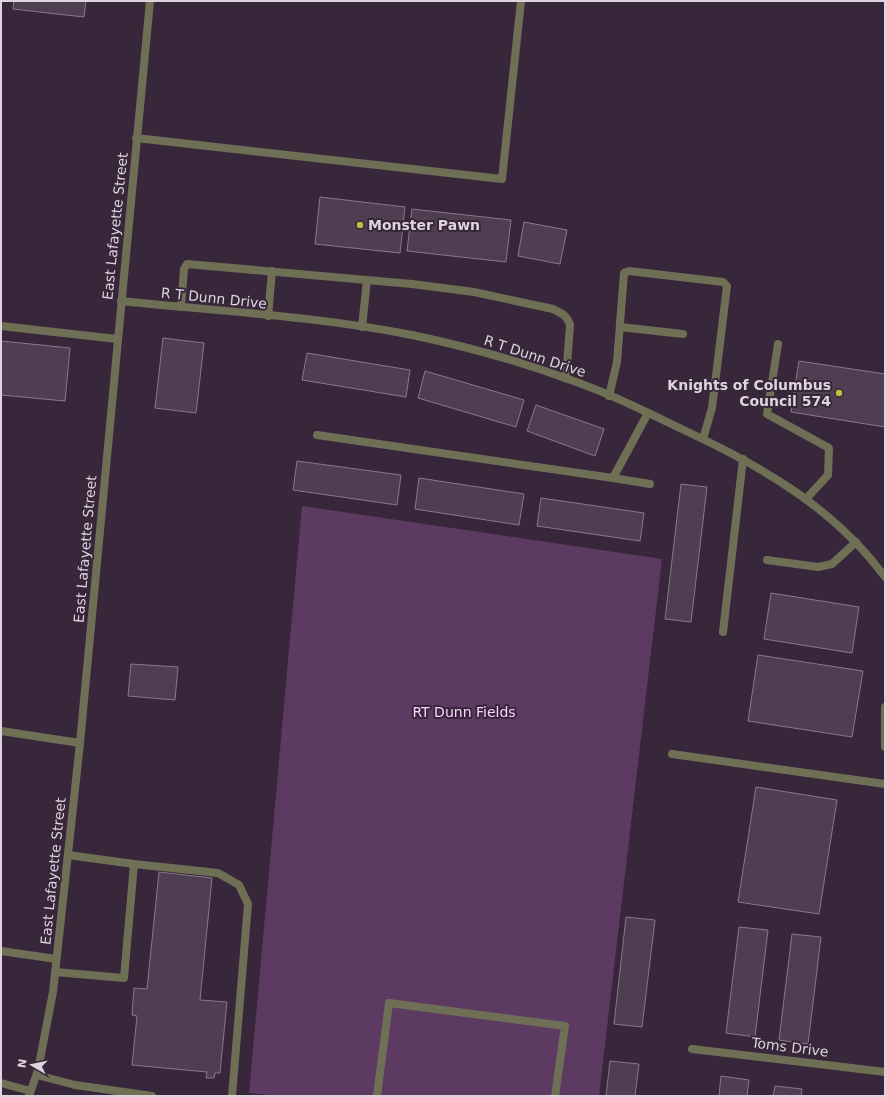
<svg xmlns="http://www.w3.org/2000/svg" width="886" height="1097" viewBox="0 0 886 1097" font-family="'DejaVu Sans',sans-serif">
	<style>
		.green { fill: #5d3a61 }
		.building { fill: #4f3d51; stroke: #8b778d }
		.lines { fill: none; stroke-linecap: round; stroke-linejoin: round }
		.service { stroke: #6f6f56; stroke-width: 8 }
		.minor { stroke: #6f6f56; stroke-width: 8 }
		.tertiary { stroke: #6f6f56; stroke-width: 8 }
		.poi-dot { fill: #c1be40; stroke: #38273a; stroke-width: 1.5 }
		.labels { text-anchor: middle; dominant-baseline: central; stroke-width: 4; stroke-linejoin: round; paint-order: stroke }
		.poi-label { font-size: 14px; font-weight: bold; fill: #ded3df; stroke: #38273a; text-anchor: start }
		.street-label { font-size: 14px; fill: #ded3df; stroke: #38273a }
		.park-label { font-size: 14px; fill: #f9d4fe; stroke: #38273a }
	</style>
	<rect width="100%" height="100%" fill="#38273a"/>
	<path class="green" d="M302 506 662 559 599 1096H283L249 1093Z"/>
	<path class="building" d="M14 1H86L84 17 13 9Z
		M320 197 405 207 400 253 315 244Z
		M412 209 511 220 506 262 407 251Z
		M524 222 567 230 560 264 518 256Z
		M163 338 204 343 196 413 155 408Z
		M1 341 70 348 65 401 1 395Z
		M307 353 410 370 406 397 302 380Z
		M799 361 885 374V427L791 412Z
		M425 371 524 400 516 427 418 398Z
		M536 405 604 429 595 456 527 431Z
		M297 461 401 475 397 505 293 490Z
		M419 478 524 494 519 525 415 509Z
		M681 484 707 487 691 622 665 619Z
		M541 498 644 513 640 541 537 526Z
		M771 593 859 607 852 653 764 639Z
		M758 655 863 671 852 737 748 721Z
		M131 664 178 667 175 700 128 696Z
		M756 787 837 800 819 914 738 902Z
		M159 872 212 878 200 1000 227 1002 220 1073H215L214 1078H206L207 1072 132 1065 137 1016 132 1015 134 988 147 989Z
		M626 917 655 920 642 1027 614 1024Z
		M739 927 768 930 755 1037 726 1033Z
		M792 934 821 937 808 1044 779 1040Z
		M610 1061 639 1064 635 1096H606Z
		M721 1076 749 1080 747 1096H719Z
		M775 1086 802 1089 801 1096H773Z"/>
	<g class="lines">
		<path class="service" d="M136 138 502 179 521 1
			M181 307 184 269 187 264 412 284 474 292 553 309C561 313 567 315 570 325L566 378
			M268 316 272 271
			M1 326 117 339
			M362 327 367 280
			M620 327 683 334
			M778 344 767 414 829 448 828 475 806 499
			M609 396 617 362 624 273 629 271 723 282 727 286 712 408 703 439
			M317 435 613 478 648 413
			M613 478 650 484
			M767 560 818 567 832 564 856 542
			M723 632 743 459
			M885 707V747
			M672 754 885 784
			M134 864 218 873 239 885 248 904 232 1096
			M55 972 124 978 134 864 68 855
			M692 1049 885 1072
			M37 1075 75 1085 152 1096
			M377 1096 389 1003 565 1026 555 1096"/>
		<path class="minor" d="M121 301C217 311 316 316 412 335 464 346 516 360 565 378 607 392 648 413 688 432 763 467 835 509 885 577
			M1 731 80 743
			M1 951 56 959
			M1 1083 30 1091"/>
		<path class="tertiary" d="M29 1096 38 1070 53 992 80 743 150 1"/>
	</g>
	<g class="poi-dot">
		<circle cx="360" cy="225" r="4"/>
		<circle cx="839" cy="393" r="4"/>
	</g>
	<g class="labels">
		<g class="poi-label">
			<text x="368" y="225">Monster Pawn</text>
			<text x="831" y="385" text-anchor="end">Knights of Columbus<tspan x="831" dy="16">Council 574</tspan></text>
		</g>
		<g class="street-label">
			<text transform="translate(115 226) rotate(-84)">East Lafayette Street</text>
			<text transform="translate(214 298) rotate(6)">R T Dunn Drive</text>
			<text transform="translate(535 356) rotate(18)">R T Dunn Drive</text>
			<text transform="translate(85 549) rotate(-85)">East Lafayette Street</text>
			<text transform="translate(53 871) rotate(-84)">East Lafayette Street</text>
			<text transform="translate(790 1047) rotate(7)">Toms Drive</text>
		</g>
		<g class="park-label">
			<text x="464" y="712">RT Dunn Fields</text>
		</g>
	</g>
	<rect width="886" height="1097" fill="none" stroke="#ded3df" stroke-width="4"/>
	<g transform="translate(32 1065) rotate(279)" stroke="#38273a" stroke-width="3" paint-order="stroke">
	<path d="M0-3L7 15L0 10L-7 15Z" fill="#ded3df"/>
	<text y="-6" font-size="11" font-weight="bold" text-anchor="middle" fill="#ded3df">N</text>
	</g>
</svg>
